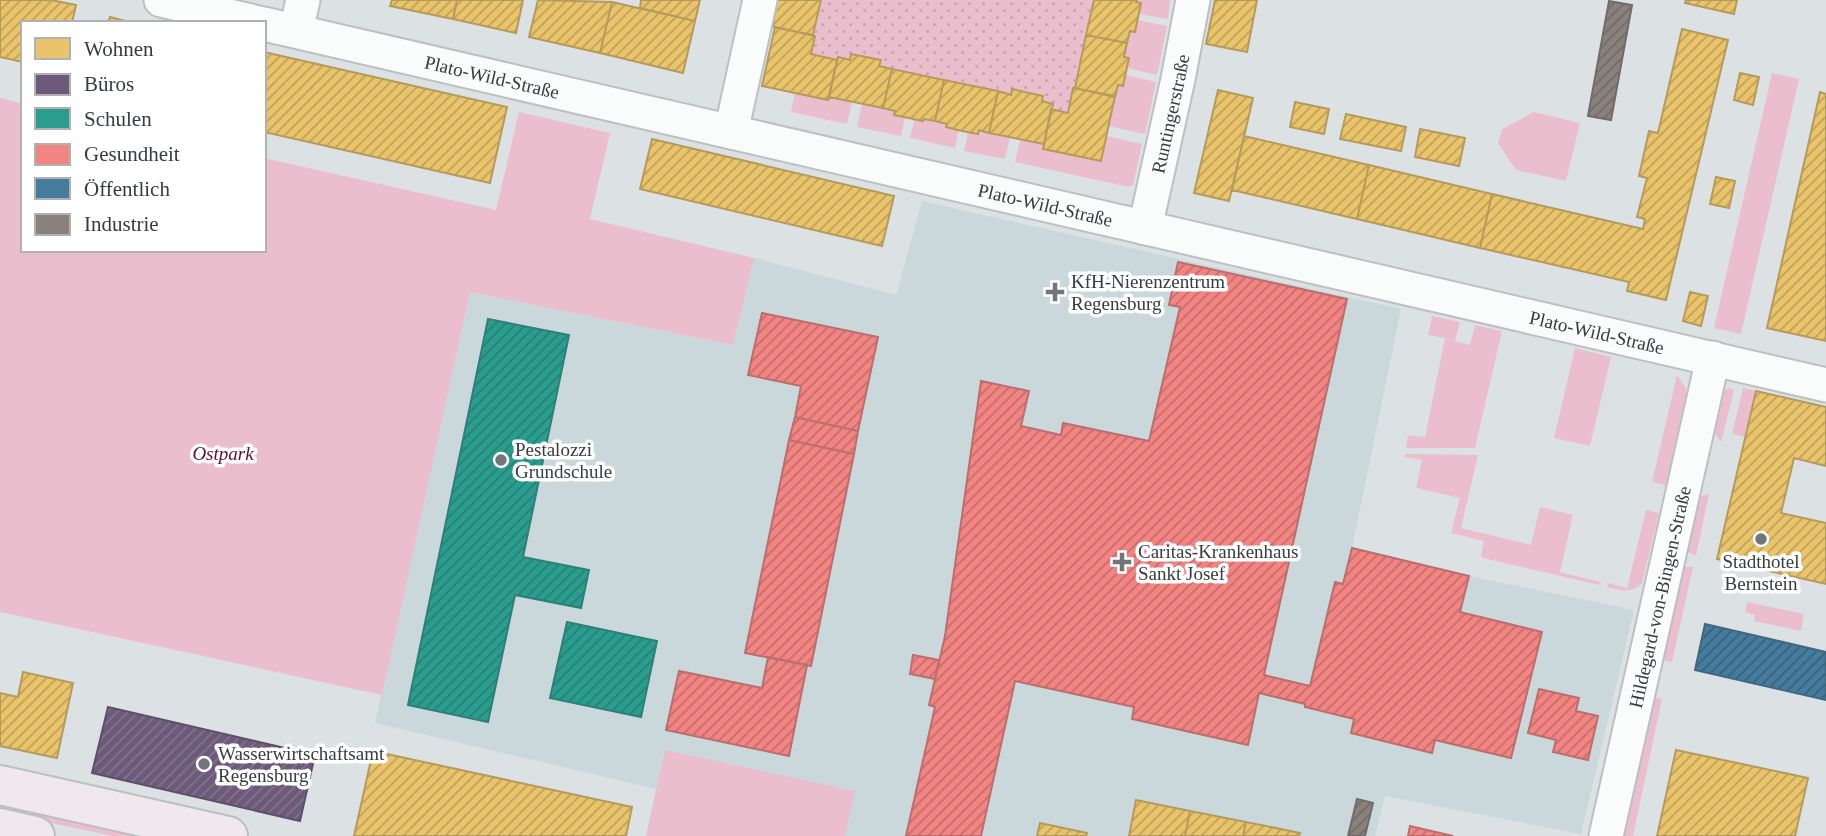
<svg xmlns="http://www.w3.org/2000/svg" width="1826" height="836" viewBox="0 0 1826 836" font-family="'Times New Roman',serif">
	<style>
		.built { fill: #cad8dc }
		.green { fill: #ebbecd }
		.garden { fill: url(#garden-dots) }
		.homes { fill: url(#homes-hatch); stroke: #b49b5d; stroke-width: 2 }
		.offices { fill: url(#offices-hatch); stroke: #5d5068; stroke-width: 2 }
		.schools { fill: url(#schools-hatch); stroke: #2e8077; stroke-width: 2 }
		.health { fill: url(#health-hatch); stroke: #ba6e6e; stroke-width: 2 }
		.public { fill: url(#public-hatch); stroke: #416880; stroke-width: 2 }
		.industry { fill: url(#industry-hatch); stroke: #716c69; stroke-width: 2 }
		.lines { fill: none; stroke-linecap: round; stroke-linejoin: round }
		.minor-casing { stroke: #bcc0c1; stroke-width: 37 }
		.major-casing { stroke: #bcbfc0; stroke-width: 42 }
		.minor { stroke: #fafbfb; stroke-width: 33 }
		.major { stroke: #f0e8ec; stroke-width: 38 }
		.poi-dot { fill: #717678; stroke: #fff; stroke-width: 2.5 }
		.labels { text-anchor: middle; dominant-baseline: central; stroke-width: 7; stroke-linejoin: round; paint-order: stroke }
		.street-label { font-size: 19px; fill: #383c3e; stroke: #fff }
		.poi-label { font-size: 19px; fill: #383c3e; stroke: #fff; text-anchor: start }
		.park-label { font-size: 19px; font-style: italic; fill: #5d0f31; stroke: #fff }
	</style>
	<defs>
		<pattern id="garden-dots" width="8" height="8" patternUnits="userSpaceOnUse" patternTransform="scale(1.75)"><rect width="8" height="8" fill="#ebbecd"/><path d="M2 2h.1M6 6h.1" fill="none" stroke="#caa4b1" stroke-width="1.8" stroke-linecap="round"/></pattern>
		<pattern id="homes-hatch" width="6" height="6" patternUnits="userSpaceOnUse" patternTransform="scale(1.75)"><rect width="6" height="6" fill="#e9c46a"/><path d="M-1 1l2-2M0 6l6-6M5 7l2-2" fill="none" stroke="#bea059"/></pattern>
		<pattern id="offices-hatch" width="6" height="6" patternUnits="userSpaceOnUse" patternTransform="scale(1.75)"><rect width="6" height="6" fill="#6d597a"/><path d="M-1 1l2-2M0 6l6-6M5 7l2-2" fill="none" stroke="#82748d"/></pattern>
		<pattern id="schools-hatch" width="6" height="6" patternUnits="userSpaceOnUse" patternTransform="scale(1.75)"><rect width="6" height="6" fill="#2a9d8f"/><path d="M-1 1l2-2M0 6l6-6M5 7l2-2" fill="none" stroke="#258176"/></pattern>
		<pattern id="health-hatch" width="6" height="6" patternUnits="userSpaceOnUse" patternTransform="scale(1.75)"><rect width="6" height="6" fill="#f28482"/><path d="M-1 1l2-2M0 6l6-6M5 7l2-2" fill="none" stroke="#c56d6c"/></pattern>
		<pattern id="public-hatch" width="6" height="6" patternUnits="userSpaceOnUse" patternTransform="scale(1.75)"><rect width="6" height="6" fill="#457b9d"/><path d="M-1 1l2-2M0 6l6-6M5 7l2-2" fill="none" stroke="#38617a"/></pattern>
		<pattern id="industry-hatch" width="6" height="6" patternUnits="userSpaceOnUse" patternTransform="scale(1.75)"><rect width="6" height="6" fill="#8a817c"/><path d="M-1 1l2-2M0 6l6-6M5 7l2-2" fill="none" stroke="#726b67"/></pattern>
	</defs>
	<rect width="100%" height="100%" fill="#dce2e4"/>
	<path class="built" d="M922 201 1401 309 1352 548 1469 576 1634 610 1581 834 1385 796 1375 836H646L656 789 375 723 470 292 733 345 754 258 896 295Z"/>
	<path class="green" d="M1137 0H1170L1168 19 1138 14 1141 3Z
		M1137 20 1167 26 1157 75 1127 68 1129 58 1124 57 1130 31Z
		M1772 73 1799 79 1741 334 1714 328Z
		M1125 75 1156 82 1145 134 1108 126 1118 85Z
		M795 93 828 100 829 97 852 102 847 124 791 112Z
		M0 98 23 104V250H264V158L496 210 519 112 610 133 590 219 754 258 733 345 470 292 382 695 0 612Z
		M862 104 895 111 894 115 905 118 901 136 857 127Z
		M1534 112 1580 123 1566 181 1516 170 1498 143 1502 129Z
		M924 119 947 124V127L959 130 955 148 910 138 914 120 923 121Z
		M979 130 1010 137 1005 159 964 151 968 132 977 134Z
		M1106 136 1142 144 1133 185 1129 187 1015 162 1020 140 1044 144 1043 149 1100 161Z
		M1432 316 1460 322 1455 341 1470 345 1475 325 1502 331 1475 448H1406L1408 435 1425 437 1445 338 1428 335Z
		M1575 348 1611 357 1590 446 1554 438Z
		M1677 375 1686 388V396L1666 485 1652 482Z
		M1728 388 1734 390 1721 442 1711 429 1722 394Z
		M1743 388 1756 391 1745 437 1732 434Z
		M1405 454 1478 455 1461 528 1531 545 1540 507 1573 515 1560 572 1601 582 1600 585 1483 558 1481 555 1484 541 1451 533 1460 498 1416 488 1422 460 1405 457Z
		M1709 494 1696 556 1684 550 1695 498Z
		M1646 510 1659 513 1642 583C1631 594 1621 590 1607 587L1608 583 1627 588Z
		M1680 567H1693L1672 662 1657 659Z
		M1747 602 1804 614 1801 631 1754 621 1755 615 1745 612Z
		M1649 696 1662 699 1633 836H1618Z
		M665 750 855 791 845 836H646Z
		M0 801 162 836H112L0 812Z"/>
	<path class="garden" d="M821 0H1094L1068 113 1051 109 1042 101 1043 96 1013 89 1011 95 892 69 879 66 880 60 851 54 850 60 838 57 837 60 811 54Z"/>
	<path class="homes" d="M0 0H51L76 5 72 23H23V62L0 57Z
		M392 0H457L453 19 390 6Z
		M457 0H523L516 33 453 19Z
		M538 0 612 2 600 53 529 37Z
		M641 0H700L695 21 640 8Z
		M776 0H821L813 35 773 27Z
		M1094 0H1137L1136 2 1141 3 1135 32 1130 31 1127 43 1086 35Z
		M1215 0H1257L1247 52 1206 44Z
		M1686 0H1737L1734 14 1685 3Z
		M612 2 695 21 683 73 600 53Z
		M110 17 133 23H108Z
		M775 27 815 36 811 54 837 60 828 100 762 86Z
		M1682 29 1728 40 1666 300 1627 291 1629 282 1480 248 1492 194 1643 229 1645 219 1637 217 1647 178 1639 176 1649 131 1658 133Z
		M1086 35 1127 43 1124 57 1129 58 1123 86 1118 85 1115 97 1075 88Z
		M264 52 507 107 490 183 264 132Z
		M851 54 881 60 879 66 892 69 883 108 829 97 838 57 850 60Z
		M892 69 944 80 935 121 924 119 923 121 894 115 895 111 883 108Z
		M1740 73 1759 77 1753 105 1734 100Z
		M944 80 998 91 989 133 979 130 978 134 962 131 946 127 947 124 935 121Z
		M1073 88 1115 96 1101 161 1043 149 1051 109 1068 113Z
		M1012 89 1043 96 1042 101 1053 104 1044 144 989 133 998 91 1011 95Z
		M1218 90 1253 98 1229 201 1194 193Z
		M1820 92 1826 94V341L1767 328Z
		M1295 102 1329 109 1324 134 1290 127Z
		M1346 114 1406 127 1401 151 1340 139Z
		M1420 129 1465 138 1459 166 1415 157Z
		M1244 136 1369 165 1357 219 1232 190Z
		M652 139 894 196 882 246 640 189Z
		M1369 165 1492 194 1480 248 1357 219Z
		M1716 177 1735 181 1729 208 1710 204Z
		M1690 292 1708 296 1701 326 1683 321Z
		M1756 391 1826 407V466L1794 458 1781 513 1826 523V584L1717 559Z
		M23 672 73 683 57 758 0 746V693L18 697Z
		M1676 750 1808 778 1795 836H1657Z
		M373 751 632 807 626 836H354Z
		M1136 800 1190 811 1185 836H1129Z
		M1190 811 1246 822 1243 836H1185Z
		M1246 822 1300 833 1299 836H1243Z
		M1040 823 1087 833 1086 836H1037Z"/>
	<path class="offices" d="M108 707 315 755 300 821 92 773Z"/>
	<path class="schools" d="M488 319 569 335 523 557 589 570 581 608 515 595 488 722 408 705Z
		M567 622 657 641 641 717 550 698Z"/>
	<path class="health" d="M1178 262 1347 299 1264 675 1310 686 1335 582 1343 584 1352 548 1469 576 1460 612 1542 632 1511 758 1435 740 1432 753 1351 733 1354 719 1305 707V704L1259 693 1248 745 1132 719 1134 707 1015 681 981 836H906L935 707 929 705 945 636 981 381 1029 391 1021 426 1061 435 1063 423 1149 441 1180 307 1169 305Z
		M762 313 878 337 858 431 795 417 801 386 748 375Z
		M795 417 858 431 854 454 789 440Z
		M789 440 854 454 811 666 745 653Z
		M913 655 939 660 935 679 910 674Z
		M768 657 807 665 789 756 666 730 679 671 762 688Z
		M1539 689 1579 698 1576 711 1598 716 1588 760 1553 752 1556 740 1528 733Z
		M1410 826 1453 836H1408Z"/>
	<path class="public" d="M1705 624 1826 652V700L1695 670Z"/>
	<path class="industry" d="M1609 1 1632 5 1611 120 1588 116Z
		M1357 799 1373 803 1365 836H1348Z"/>
	<g class="lines">
		<g class="minor-casing">
			<g id="minor">
				<path d="M161 0 259 23"/>
				<path id="s1" d="M264 24 1826 385"/>
				<path d="M296 31 303 0"/>
				<path d="M731 132 760 0"/>
				<path id="s2" d="M1145 228 1178 79 1193 0"/>
				<path id="s3" d="M1606 836 1713 358"/>
			</g>
		</g>
		<g class="major-casing">
			<path id="major" d="M0 785 228 836
				M0 828 35 836"/>
		</g>
		<use href="#minor" class="minor"/>
		<use href="#major" class="major"/>
	</g>
	<g class="poi-dot">
		<path d="M1051.5 281.5h7v7h7v7h-7v7h-7v-7h-7v-7h7z"/>
		<circle cx="501" cy="460" r="7"/>
		<circle cx="1761" cy="539" r="7"/>
		<path d="M1118.5 551.5h7v7h7v7h-7v7h-7v-7h-7v-7h7z"/>
		<circle cx="204" cy="764" r="7"/>
	</g>
	<g class="labels">
		<g class="street-label">
			<text stroke="none"><textPath href="#s1" startOffset="234">Plato-Wild-Straße</textPath></text>
			<text stroke="none"><textPath href="#s2" startOffset="117">Runtingerstraße</textPath></text>
			<text stroke="none"><textPath href="#s1" startOffset="802">Plato-Wild-Straße</textPath></text>
			<text stroke="none"><textPath href="#s1" startOffset="1368">Plato-Wild-Straße</textPath></text>
			<text stroke="none"><textPath href="#s3" startOffset="245">Hildegard-von-Bingen-Straße</textPath></text>
		</g>
		<g class="poi-label">
			<text x="1071" y="281">KfH-Nierenzentrum<tspan x="1071" dy="22">Regensburg</tspan></text>
			<text x="515" y="449">Pestalozzi<tspan x="515" dy="22">Grundschule</tspan></text>
			<text x="1138" y="551">Caritas-Krankenhaus<tspan x="1138" dy="22">Sankt Josef</tspan></text>
			<text x="1761" y="561" text-anchor="middle">Stadthotel<tspan x="1761" dy="22">Bernstein</tspan></text>
			<text x="218" y="753">Wasserwirtschaftsamt<tspan x="218" dy="22">Regensburg</tspan></text>
		</g>
		<g class="park-label">
			<text x="223" y="453">Ostpark</text>
		</g>
	</g>
	<rect x="21" y="21" width="245" height="231" fill="#ffffff" stroke="#afb1b2" stroke-width="2"/>
	<rect x="35" y="38" width="35" height="21" fill="#e9c46a" stroke="#afb1b2" stroke-width="2"/>
	<text x="84" y="56" font-size="21" fill="#383c3e">Wohnen</text>
	<rect x="35" y="74" width="35" height="21" fill="#6d597a" stroke="#afb1b2" stroke-width="2"/>
	<text x="84" y="91" font-size="21" fill="#383c3e">Büros</text>
	<rect x="35" y="108" width="35" height="21" fill="#2a9d8f" stroke="#afb1b2" stroke-width="2"/>
	<text x="84" y="126" font-size="21" fill="#383c3e">Schulen</text>
	<rect x="35" y="144" width="35" height="21" fill="#f28482" stroke="#afb1b2" stroke-width="2"/>
	<text x="84" y="161" font-size="21" fill="#383c3e">Gesundheit</text>
	<rect x="35" y="178" width="35" height="21" fill="#457b9d" stroke="#afb1b2" stroke-width="2"/>
	<text x="84" y="196" font-size="21" fill="#383c3e">Öffentlich</text>
	<rect x="35" y="214" width="35" height="21" fill="#8a817c" stroke="#afb1b2" stroke-width="2"/>
	<text x="84" y="231" font-size="21" fill="#383c3e">Industrie</text>
</svg>
